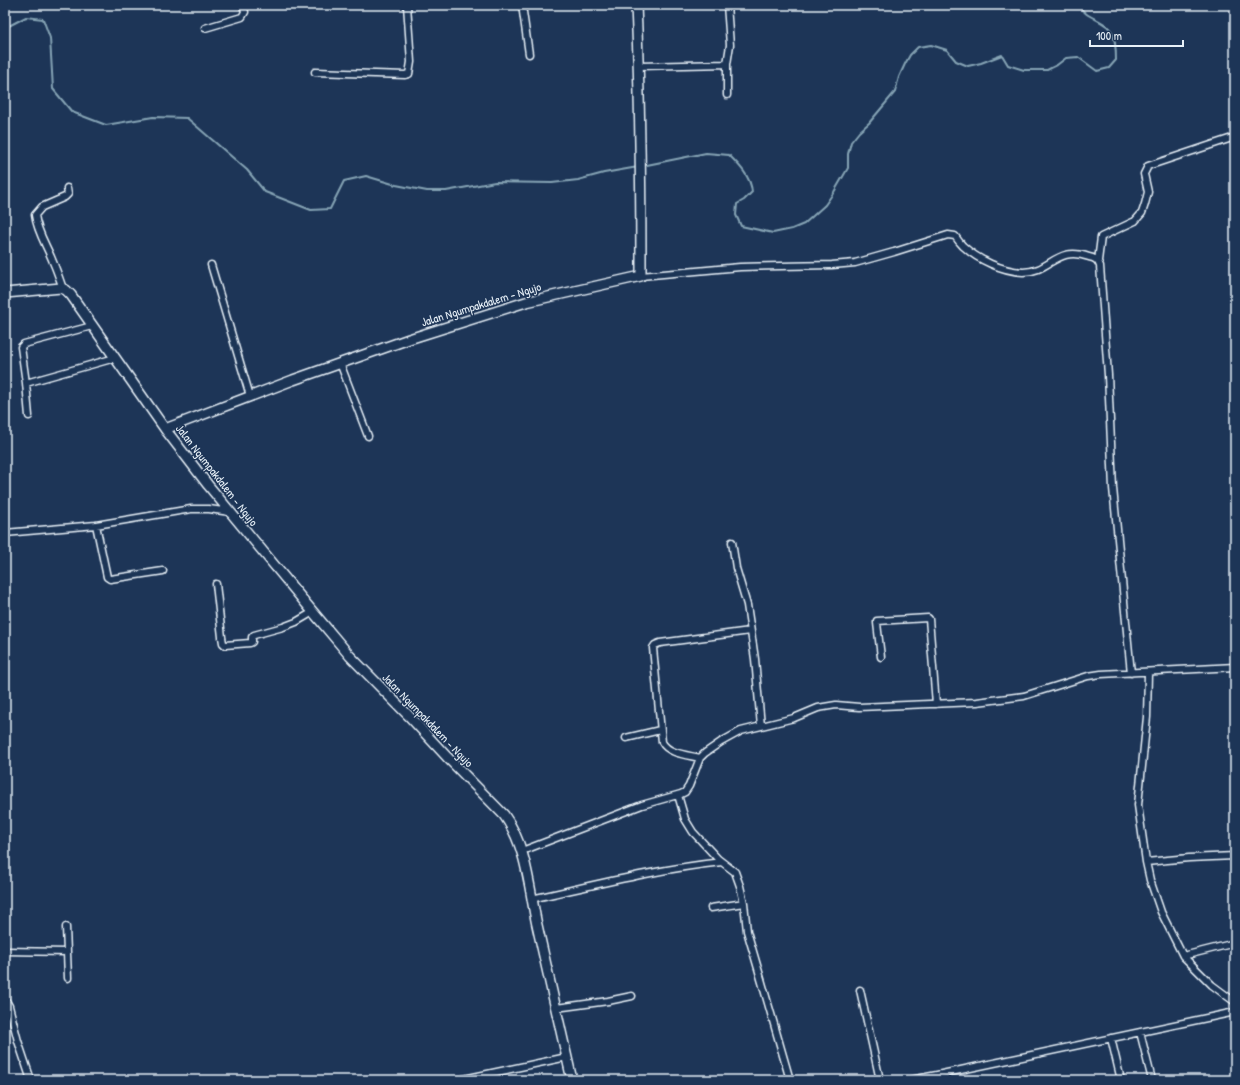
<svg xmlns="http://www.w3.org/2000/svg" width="1240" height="1085" viewBox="0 0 1240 1085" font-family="'Patrick Hand',sans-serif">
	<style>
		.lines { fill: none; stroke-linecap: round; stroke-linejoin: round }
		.stream { stroke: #86a4b5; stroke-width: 2 }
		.street-casing { stroke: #e8f1f8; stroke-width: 9 }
		.secondary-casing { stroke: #e8f1f8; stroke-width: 12 }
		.street { stroke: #1d3557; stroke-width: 6 }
		.secondary { stroke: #1d3557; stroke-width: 9 }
		.labels { text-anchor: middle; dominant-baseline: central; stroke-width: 3; stroke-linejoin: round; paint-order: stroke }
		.street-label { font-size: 12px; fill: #e8f1f8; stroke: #1d3557 }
	</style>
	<rect width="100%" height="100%" fill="#1d3557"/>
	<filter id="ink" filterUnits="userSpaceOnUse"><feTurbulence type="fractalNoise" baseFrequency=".025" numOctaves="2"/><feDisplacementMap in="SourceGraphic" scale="8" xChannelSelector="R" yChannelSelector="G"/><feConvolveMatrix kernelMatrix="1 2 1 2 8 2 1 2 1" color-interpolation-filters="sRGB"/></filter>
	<g filter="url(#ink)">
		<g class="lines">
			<path class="stream" d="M5 28 26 17 43 19 50 38 53 89 72 112 106 125 153 117 187 118 247 170 265 192 311 210 330 209 344 181 366 176 396 185 427 191H446L495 182 552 183 578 180 604 173 638 167
				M642 166 706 153 729 155C739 165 751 177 752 192L744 200 737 204 736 215 741 226 773 233 792 229 804 224 825 205 834 192 848 168V154L851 142 859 132 869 123 895 92 899 77 905 64 910 55 918 47 931 45 947 50 956 61 968 66 981 63 1002 55 1008 65 1024 70H1047L1057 65 1066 58 1078 57 1097 71 1109 68 1116 60C1116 51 1116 40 1112 32 1105 19 1085 19 1079 5"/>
			<g class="street-casing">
				<path id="street" d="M522 5 529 54
					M205 28 242 17 245 12 243 5
					M639 66 727 64
					M315 72 405 75 409 74 411 62 407 5
					M727 95V64L730 45 727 5
					M1098 261 1101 237 1135 221 1142 213 1145 204 1148 192 1144 174 1148 166 1235 137
					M211 265 250 396
					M641 276 740 267 781 266 832 265 855 263 894 252 948 235 955 236C957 239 960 243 963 246 978 260 1002 271 1023 272 1051 272 1056 245 1089 257 1095 258 1098 260 1100 266L1108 375 1113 488 1131 673
					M63 289C60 280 57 271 53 262 47 246 37 232 35 215L42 207 65 197 68 194 67 188
					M340 363 368 436
					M26 383 115 358
					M29 416 26 383 21 347 24 344 92 326
					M96 525 107 577 110 579 163 571
					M5 533 96 525 191 509H209L230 512
					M732 542 736 568 747 605 755 659 761 726
					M216 584 222 637 223 643 225 645 250 643 252 642V637L254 635 283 627 296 622 313 612
					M881 657 877 623V621L928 618 929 619 936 704
					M1148 673 1147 717 1138 805 1146 862 1150 880 1161 912 1183 956 1212 985 1235 1002
					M626 738 660 730
					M700 758C688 755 668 754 662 742L653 648 655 645 660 643 750 631
					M678 795 685 819 693 832 718 859 735 872 740 886 744 903
					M522 851 642 805 681 794 685 792 689 786 700 758 705 753 721 742 741 731 794 718 818 708 836 705 859 707 977 702 1024 696 1088 676 1101 674 1235 667
					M1146 862 1189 858 1235 856
					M531 899C595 885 657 869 722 862
					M711 908 744 903 747 931 759 972 790 1080
					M66 927 68 978
					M5 951 67 952
					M1183 956 1235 943
					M860 990 880 1080
					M5 999 9 1006 18 1041 31 1080
					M556 1008 608 1001 632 996
					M1140 1032 1152 1080
					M1111 1038 1121 1080
					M459 1080 567 1057
					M911 1080 937 1075 1235 1012"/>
			</g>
			<g class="secondary-casing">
				<path id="secondary" d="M5 293 61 288 66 290 71 295 165 429 208 485 313 612 350 656 409 716 447 757 504 815C527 847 529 888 537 925 549 977 560 1028 572 1080
					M165 429 293 380 409 339 526 302 641 276C641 186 640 95 636 5"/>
			</g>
			<use href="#street" class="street"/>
			<use href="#secondary" class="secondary"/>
		</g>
	</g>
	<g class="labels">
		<g class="street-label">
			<text transform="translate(481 304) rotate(-17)">Jalan Ngumpakdalem - Ngujo</text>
			<text transform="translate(217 475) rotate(52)">Jalan Ngumpakdalem - Ngujo</text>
			<text transform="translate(428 720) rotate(46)">Jalan Ngumpakdalem - Ngujo</text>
		</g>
	</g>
	<rect width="1240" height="1085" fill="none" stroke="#1d3557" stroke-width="20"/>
	<rect x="10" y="10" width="1220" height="1065" fill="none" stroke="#e8f1f8" stroke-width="1.5" filter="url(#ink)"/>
	<path d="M1090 40v6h93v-6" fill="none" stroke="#e8f1f8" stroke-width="2"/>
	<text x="1096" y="40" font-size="12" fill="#e8f1f8" stroke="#1d3557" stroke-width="3" paint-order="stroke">100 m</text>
</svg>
